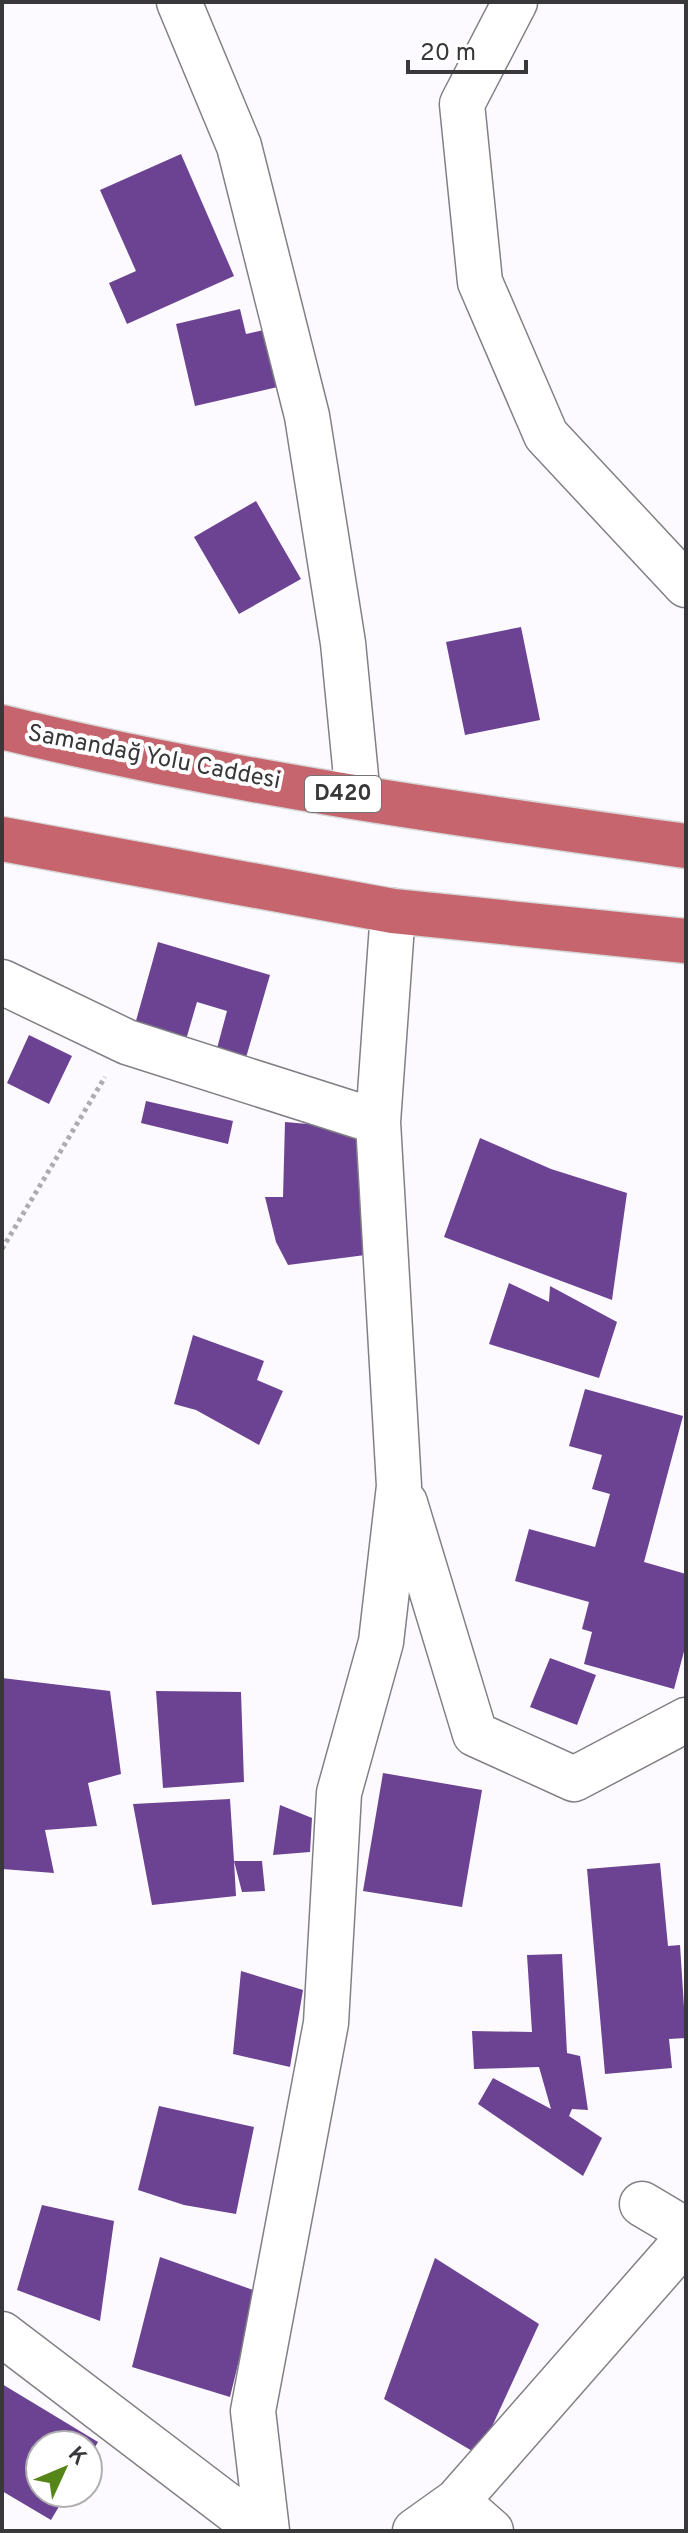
<svg xmlns="http://www.w3.org/2000/svg" width="688" height="2533" viewBox="0 0 688 2533" font-family="Overpass,sans-serif">
	<style>
		.building { fill: #6c4392 }
		.lines { fill: none; stroke-linecap: round; stroke-linejoin: round }
		.street-casing { stroke: #828085; stroke-width: 47 }
		.highway-casing { stroke: #d7d7d7; stroke-width: 47 }
		.path { stroke: #adacaf; stroke-width: 5; stroke-dasharray: 4 4; stroke-linecap: butt }
		.street { stroke: #fff; stroke-width: 44 }
		.highway { stroke: #c7656e; stroke-width: 44 }
		.labels { text-anchor: middle; dominant-baseline: central; stroke-width: 8; stroke-linejoin: round; paint-order: stroke }
		.shield { fill: #fff; stroke: #747374; stroke-width: 2 }
		.shield-label { font-size: 22px; font-weight: bold; fill: #383739 }
		.street-label { font-size: 24px; fill: #383739; stroke: #fff }
	</style>
	<rect width="100%" height="100%" fill="#fcfaff"/>
	<path class="building" d="M181 154 234 276 127 324 109 283 136 271 100 190Z
		M240 309 246 334 272 328 286 385 195 406 176 324Z
		M256 501 301 579 239 614 194 537Z
		M521 627 540 720 465 735 446 642Z
		M158 942 270 975 245 1061 216 1052 227 1011 197 1002 185 1043 134 1028Z
		M29 1035 72 1056 49 1104 7 1083Z
		M146 1101 233 1121 228 1144 141 1123Z
		M285 1122 366 1129 373 1254 288 1265 276 1242 265 1197H283Z
		M480 1138 551 1169 627 1193 612 1300 444 1237Z
		M509 1283 549 1302 550 1286 617 1322 599 1378 489 1344Z
		M193 1335 264 1361 257 1380 283 1391 259 1445 196 1410 174 1404Z
		M585 1389 683 1416 644 1562 686 1574V1644L674 1689 584 1664 592 1632 582 1629 589 1602 515 1581 529 1529 595 1547 610 1494 592 1489 602 1455 569 1446Z
		M550 1658 596 1675 577 1725 530 1707Z
		M2 1678 110 1691 121 1774 88 1783 97 1826 45 1830 54 1873 2 1869Z
		M156 1691 241 1692 244 1782 163 1788Z
		M383 1773 482 1790 462 1907 363 1891Z
		M230 1799 234 1861H262L265 1891 242 1892 234 1861 236 1896 152 1905 133 1804Z
		M280 1805 312 1818 310 1852 273 1855Z
		M660 1863 668 1946 680 1945 686 2038 669 2039 672 2068 605 2074 587 1869Z
		M562 1954 567 2053 580 2056 588 2110 572 2109 569 2116 602 2138 583 2176 478 2104 493 2078 551 2109 539 2067 474 2069 472 2031 532 2032 527 1955Z
		M241 1971 303 1990 290 2067 233 2054Z
		M159 2106 254 2127 236 2214 184 2205 138 2190Z
		M42 2205 114 2221 100 2321 17 2290Z
		M160 2257 256 2291 230 2397 132 2367Z
		M435 2258 539 2324 479 2455 384 2399Z
		M2 2384 98 2442 88 2459V2445H40V2493H67L51 2520 2 2491Z"/>
	<g class="lines">
		<g class="street-casing">
			<path id="street" d="M179 2 239 146 307 416 343 643 358 797
				M515 2 462 104 480 282 546 435 686 585
				M2 982 127 1042 378 1122
				M405 1503 475 1734 574 1779 686 1720
				M642 2204 686 2230
				M2 2334 261 2531
				M457 2501 491 2531
				M267 2531 253 2411 326 2023 339 1793 381 1642 399 1486 378 1122 393 911
				M415 2531 457 2501 686 2240"/>
		</g>
		<g class="highway-casing">
			<path id="highway" d="M2 727C226 782 457 814 686 846
				M2 839 393 911 686 941"/>
		</g>
		<path class="path" d="M2 1249 105 1077"/>
		<use href="#street" class="street"/>
		<use href="#highway" class="highway"/>
	</g>
	<g class="labels">
		<rect class="shield" x="305" y="776" width="76" height="36" rx="6"/>
		<g class="shield-label">
			<text x="343" y="794">D420</text>
		</g>
		<g class="street-label">
			<text transform="translate(154 758) rotate(11)">Samandağ Yolu Caddesi</text>
		</g>
	</g>
	<rect width="688" height="2533" fill="none" stroke="#383739" stroke-width="8"/>
	<g transform="translate(64 2469) rotate(46)"><circle r="38" fill="#ffffff" stroke="#afafb0" stroke-width="2"/>
	<path d="M0-6L14 30L0 20L-14 30Z" fill="#568619"/>
	<text y="-12" font-size="22" font-weight="bold" text-anchor="middle" fill="#383739">K</text>
	</g>
	<path d="M408 60v12h118v-12" fill="none" stroke="#383739" stroke-width="4"/>
	<text x="420" y="60" font-size="24" fill="#383739" stroke="#ffffff" stroke-width="6" paint-order="stroke">20 m</text>
</svg>
